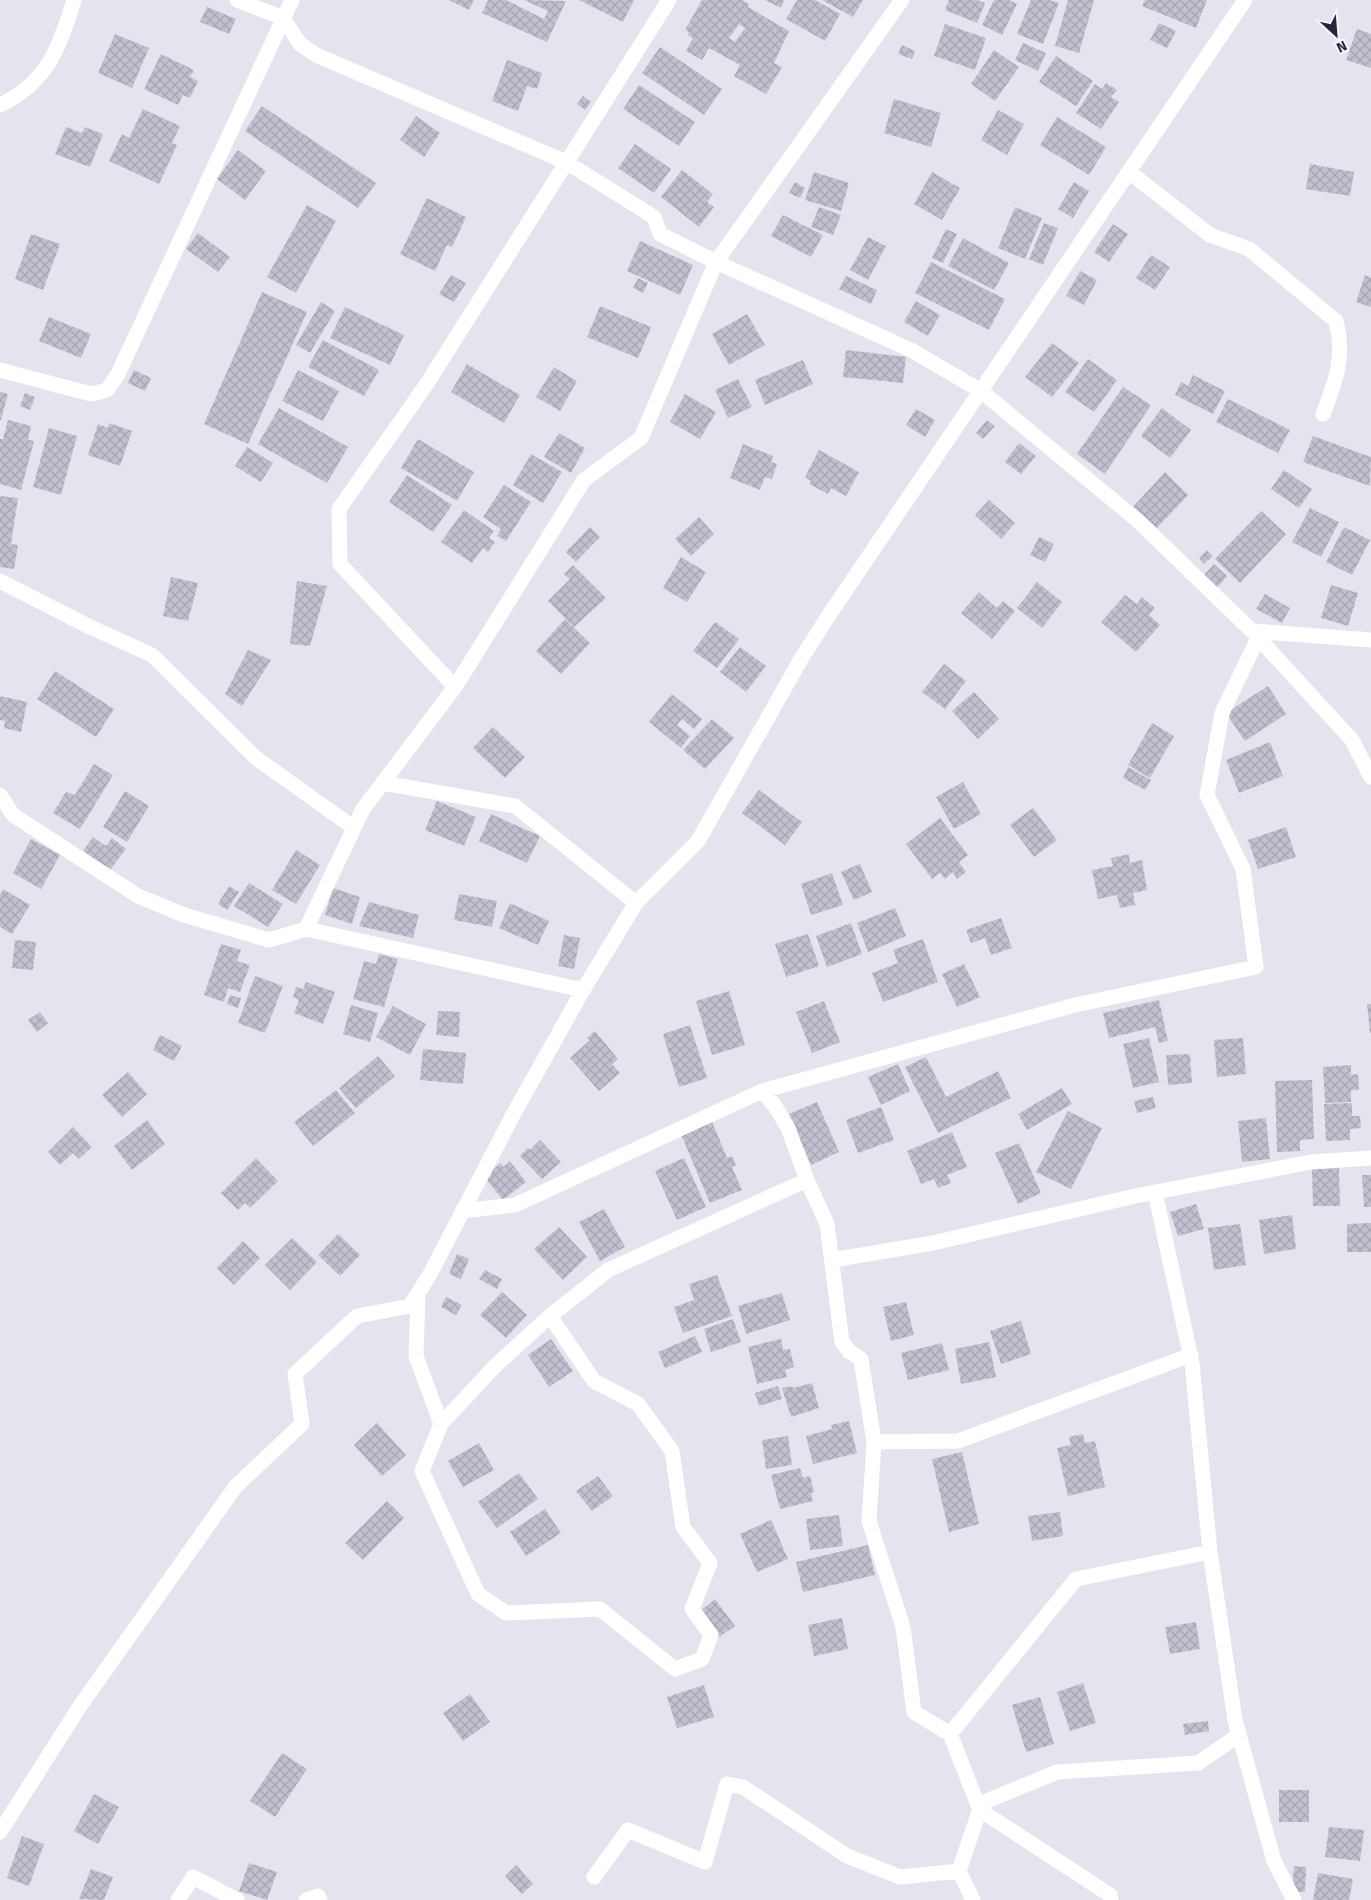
<svg xmlns="http://www.w3.org/2000/svg" width="1371" height="1900" viewBox="0 0 1371 1900" font-family="'Fira Sans',sans-serif">
	<style>
		.building { fill: url(#building-cross-hatch); fill-rule: evenodd }
		.lines { fill: none; stroke-linecap: round; stroke-linejoin: round }
		.minor { stroke: #fff; stroke-width: 15 }
	</style>
	<defs>
		<pattern id="building-cross-hatch" width="8" height="8" patternUnits="userSpaceOnUse" patternTransform="scale(1.25)"><rect width="8" height="8" fill="#c2c0cf"/><path d="M0 0l8 8M0 8l8-8" fill="none" stroke="#a7a5b3"/></pattern>
	</defs>
	<rect width="100%" height="100%" fill="#e5e4ee"/>
	<path class="building" d="M449 0H474L469 10Z
		M488 0H506L544 19 548 11 524 0 566 1 547 42 482 13Z
		M579 0H634L623 22Z
		M702 0H742L749 4 748 7 789 31 774 63 782 67 766 94 734 76 740 65 709 48 702 60 686 51 693 38 688 35 689 32 685 30ZM739 24 745 28 735 42 729 38Z
		M765 0H784L781 8Z
		M797 0H815L840 14 825 41 786 19Z
		M822 0H863L853 17Z
		M949 0H977L985 3 977 23 945 10Z
		M994 0H1009L1017 4 1002 35 982 25Z
		M1031 0H1049L1059 3 1043 44 1017 34Z
		M1068 0H1094L1079 53 1055 46Z
		M1145 0H1207L1196 28 1142 6Z
		M207 7 236 19 229 34 200 22Z
		M1159 23 1176 31 1167 48 1150 40Z
		M945 24 986 38 975 70 934 56Z
		M1357 29 1371 34V68L1346 60Z
		M115 34 149 48 132 88 98 73Z
		M1023 43 1046 53 1038 71 1015 60Z
		M902 45 915 51 912 59 898 54Z
		M660 47 722 89 704 115 642 73Z
		M994 50 1019 67 995 101 971 84Z
		M161 54 194 70 190 77 198 81 190 98 183 95 178 105 144 89Z
		M1056 56 1093 81 1076 106 1039 82Z
		M507 60 542 73 537 89 527 86 518 111 492 101Z
		M1106 83 1117 90 1111 97 1119 102 1101 129 1076 113 1095 84 1102 89Z
		M639 85 695 122 679 146 623 109Z
		M583 96 591 102 585 110 577 104Z
		M894 99 941 113 931 147 884 133Z
		M262 106 376 183 358 208 245 131Z
		M143 109 180 126 172 143 177 145 159 184 109 161 122 134 129 138Z
		M998 110 1024 124 1007 155 981 140Z
		M416 116 440 133 424 157 400 140Z
		M1057 117 1106 147 1089 175 1040 145Z
		M66 127 82 133 85 127 103 134 90 167 55 154Z
		M635 144 671 169 654 193 618 168Z
		M238 150 266 171 245 200 217 179Z
		M1310 164 1354 172 1350 196 1306 189Z
		M682 170 713 194 707 202 714 207 699 227 661 197Z
		M814 172 849 183 841 211 805 200Z
		M932 172 960 188 942 220 914 204Z
		M795 182 805 188 800 198 789 193Z
		M1074 182 1089 191 1073 218 1058 209Z
		M427 198 466 217 452 247 447 245 435 271 400 254Z
		M307 205 336 221 296 293 267 277Z
		M819 207 841 215 833 235 811 227Z
		M1015 207 1042 218 1025 259 998 248Z
		M783 215 823 235 811 257 771 236Z
		M1044 223 1058 228 1043 265 1029 259Z
		M1113 224 1128 234 1109 262 1094 252Z
		M946 229 957 234 943 263 932 258Z
		M198 233 230 257 218 272 186 249Z
		M31 234 60 244 43 290 15 279Z
		M868 237 886 246 868 280 850 270Z
		M963 238 1009 263 994 290 948 266Z
		M640 241 693 265 680 295 627 271Z
		M1151 255 1170 267 1155 290 1136 278Z
		M931 262 1005 299 989 330 915 293Z
		M1080 271 1097 280 1084 305 1066 296Z
		M451 275 466 283 454 302 439 294Z
		M1365 275 1371 278V307L1356 302Z
		M846 276 877 290 871 304 839 289Z
		M638 278 648 283 643 293 633 288Z
		M262 292 307 312 248 444 204 424Z
		M916 301 940 315 928 336 904 322Z
		M321 302 335 311 310 353 296 345Z
		M600 306 651 327 638 358 587 337Z
		M345 307 404 335 390 365 330 338Z
		M747 314 765 345 729 365 712 334Z
		M49 317 91 334 81 358 39 341Z
		M323 340 379 370 364 396 308 367Z
		M1052 343 1079 363 1052 397 1025 377Z
		M846 350 906 357 903 383 843 377Z
		M1088 359 1117 380 1094 412 1065 392Z
		M803 360 813 384 765 405 755 380Z
		M467 364 520 395 504 423 451 392Z
		M554 367 577 381 560 411 536 397Z
		M134 370 151 378 145 391 128 383Z
		M298 370 339 391 323 421 282 401Z
		M1193 375 1225 391 1213 414 1175 395 1181 382 1188 386Z
		M738 379 752 407 728 418 715 390Z
		M1123 387 1151 405 1105 474 1077 454Z
		M0 392 8 394 1 420H0Z
		M25 393 35 397 30 410 20 406Z
		M685 394 716 412 700 439 670 422Z
		M1228 399 1290 430 1278 453 1216 422Z
		M279 408 348 447 327 483 258 444Z
		M1162 408 1191 430 1170 458 1141 436Z
		M916 409 935 420 925 437 906 425Z
		M8 420 31 426 28 440 34 441 21 490 0 484V439H3Z
		M987 420 995 426 983 439 976 433Z
		M109 423 132 431 120 466 88 455 98 424 108 428Z
		M49 428 77 436 61 495 33 487Z
		M559 433 585 448 571 473 544 457Z
		M1313 436 1371 457 1370 486 1303 462Z
		M418 439 474 472 457 501 401 468Z
		M1019 443 1036 456 1021 474 1005 462Z
		M743 444 773 456 771 462 777 464 772 479 765 477 760 490 730 478Z
		M247 447 273 463 261 482 235 466Z
		M819 450 859 472 846 496 831 488 828 494 809 484 811 481 805 477Z
		M531 454 562 472 543 503 513 485Z
		M1284 470 1312 489 1299 508 1271 489Z
		M1165 472 1188 495 1157 528 1133 507Z
		M407 475 452 505 433 532 389 502Z
		M504 485 531 502 506 541 497 536 501 529 483 517Z
		M0 496 18 498 11 544 18 545 14 569 0 567Z
		M989 500 1015 523 1001 539 975 515Z
		M1310 508 1339 522 1321 557 1292 542Z
		M464 510 494 531 489 538 495 542 488 552 483 548 472 563 441 542Z
		M1261 511 1286 534 1240 583 1215 559Z
		M699 517 714 534 691 556 675 539Z
		M590 527 600 537 576 562 566 552Z
		M1344 527 1370 540 1352 575 1326 562Z
		M1039 537 1054 544 1045 562 1030 555Z
		M1207 550 1213 556 1204 564 1199 558Z
		M681 557 706 572 687 602 663 588Z
		M1214 564 1227 576 1217 588 1204 575Z
		M573 565 606 598 574 627 548 601 570 579 564 574Z
		M171 577 198 583 188 621 163 616Z
		M297 581 327 586 310 646 290 644Z
		M1037 582 1062 602 1042 628 1017 608Z
		M1331 585 1358 593 1348 626 1321 618Z
		M979 592 997 608 1003 601 1015 611 992 639 961 613Z
		M1265 594 1290 608 1282 623 1256 609Z
		M1125 595 1137 604 1142 597 1155 608 1149 615 1160 625 1136 652 1101 622Z
		M565 619 590 643 561 674 536 651Z
		M715 622 739 639 717 668 693 651Z
		M740 647 766 666 746 692 720 672Z
		M248 650 271 660 242 706 225 694Z
		M944 664 966 681 945 709 922 692Z
		M55 671 114 709 96 737 37 699Z
		M1268 686 1286 714 1245 741 1226 713Z
		M974 692 999 719 978 739 952 711Z
		M672 694 702 719 694 729 682 719 677 725 690 736 681 748 649 722Z
		M0 696 27 702 21 732 4 728 5 721 0 720Z
		M712 719 734 738 705 769 683 750Z
		M1152 723 1174 736 1150 778 1128 765Z
		M493 727 525 757 505 778 473 748Z
		M1270 742 1283 776 1239 793 1226 760Z
		M94 764 113 775 80 829 53 813 66 792 75 795Z
		M1128 767 1151 780 1145 790 1123 778Z
		M963 782 981 814 954 829 936 797Z
		M759 790 802 822 785 845 742 813Z
		M125 791 149 806 127 842 103 827Z
		M437 801 476 817 464 846 425 830Z
		M1033 808 1057 840 1034 857 1010 825Z
		M491 814 540 836 527 863 479 841Z
		M940 818 968 855 959 862 966 872 957 879 953 872 945 879 940 873 932 879 906 844Z
		M1286 827 1296 857 1258 869 1248 840Z
		M93 837 106 846 112 838 126 849 110 870 83 851Z
		M31 839 60 855 41 889 13 873Z
		M296 850 320 865 296 904 272 890Z
		M1129 854 1130 863 1142 860 1147 890 1133 893 1135 905 1120 908 1117 895 1098 899 1092 870 1113 866 1111 858Z
		M860 864 872 892 854 900 841 872Z
		M832 873 843 905 811 915 801 884Z
		M249 883 283 904 268 927 234 906Z
		M229 886 239 892 227 910 218 904Z
		M333 888 360 897 352 924 325 915Z
		M3 889 30 905 12 934 0 927V895Z
		M459 894 497 901 492 927 454 920Z
		M369 902 419 915 413 938 359 926Z
		M510 903 549 921 538 945 499 928Z
		M895 908 906 936 868 952 857 923Z
		M1001 918 1012 948 991 955 985 938 971 943 966 930Z
		M851 923 862 954 827 967 816 936Z
		M808 934 819 966 786 977 775 944Z
		M564 935 580 938 574 969 558 966Z
		M923 939 938 982 883 1002 872 973 898 963 893 950Z
		M15 940 36 942 33 970 12 968Z
		M221 944 241 950 237 961 250 965 240 992 228 988 224 1002 204 995Z
		M379 954 398 959 384 1007 353 999 364 961 376 964Z
		M964 964 980 997 957 1007 942 974Z
		M255 976 283 986 265 1033 238 1023Z
		M306 982 335 992 323 1024 294 1013 299 1000 293 997 296 987 303 989Z
		M729 991 745 1045 712 1055 696 1001Z
		M230 995 241 998 238 1008 227 1004Z
		M1159 1000 1168 1041 1159 1043 1155 1027 1109 1038 1103 1013Z
		M824 1001 840 1042 812 1053 796 1012Z
		M1367 1004H1371V1033H1370Z
		M351 1005 378 1013 370 1042 343 1034Z
		M393 1006 426 1024 410 1055 376 1037Z
		M438 1011 460 1012 459 1037 436 1035Z
		M40 1012 48 1023 37 1032 28 1020Z
		M690 1025 707 1078 679 1087 663 1034Z
		M595 1031 618 1059 612 1064 620 1073 599 1091 570 1058 590 1040 587 1038Z
		M160 1035 182 1046 174 1061 153 1050Z
		M1149 1038 1159 1082 1133 1088 1123 1044Z
		M1243 1038 1246 1074 1217 1077 1214 1040Z
		M423 1049 466 1053 463 1084 420 1080Z
		M1190 1054 1192 1083 1168 1085 1166 1055Z
		M378 1056 395 1076 356 1108 339 1088Z
		M926 1057 946 1097 998 1071 1011 1098 938 1133 905 1067Z
		M898 1064 910 1091 881 1105 868 1077Z
		M1351 1065V1075L1358 1074 1359 1090H1351V1102L1325 1103 1323 1067Z
		M128 1072 147 1094 122 1117 102 1095Z
		M1312 1080 1314 1139 1300 1140V1151L1277 1152 1275 1081Z
		M1062 1088 1072 1104 1027 1130 1018 1114Z
		M336 1090 355 1113 313 1146 294 1122Z
		M1153 1097 1156 1108 1137 1113 1134 1101Z
		M817 1102 839 1152 811 1165 789 1114Z
		M1352 1103V1116H1360L1361 1128 1350 1129V1140L1326 1141 1324 1104Z
		M881 1107 894 1140 858 1153 846 1120Z
		M1068 1111 1102 1128 1071 1189 1036 1172Z
		M1266 1118 1270 1159 1242 1162 1238 1121Z
		M711 1119 727 1158 732 1156 736 1165 732 1167 742 1190 710 1203 680 1132Z
		M147 1120 165 1144 132 1170 114 1146Z
		M73 1127 92 1147 79 1159 73 1153 60 1165 48 1152Z
		M952 1132 967 1167 947 1175 951 1183 938 1188 934 1179 921 1184 907 1151Z
		M540 1140 561 1162 542 1179 520 1156 528 1148 530 1150Z
		M1019 1143 1041 1193 1018 1204 995 1153Z
		M256 1158 278 1181 250 1208 245 1203 238 1210 221 1193Z
		M684 1158 706 1207 677 1220 655 1171Z
		M510 1161 526 1182 503 1200 486 1179 491 1175 488 1173 501 1163 503 1167Z
		M1339 1168 1340 1206H1313L1312 1169Z
		M1362 1175H1371V1207H1364Z
		M1196 1204 1204 1229 1178 1236 1170 1212Z
		M604 1209 625 1247 600 1261 579 1222Z
		M1292 1215 1296 1249 1264 1254 1259 1220Z
		M1371 1223V1252H1347V1224Z
		M1240 1224 1246 1265 1214 1270 1208 1228Z
		M559 1227 587 1257 563 1280 534 1249Z
		M338 1234 360 1255 340 1276 318 1255Z
		M292 1238 317 1262 290 1290 265 1265Z
		M243 1241 260 1258 234 1285 217 1268Z
		M457 1254 469 1259 461 1279 449 1274Z
		M485 1270 502 1279 497 1289 479 1279Z
		M717 1275 732 1316 683 1333 674 1307 694 1300 689 1284Z
		M502 1292 527 1315 506 1338 480 1315Z
		M782 1293 790 1320 746 1334 738 1306Z
		M446 1297 462 1305 456 1315 441 1307Z
		M906 1302 914 1335 891 1341 883 1307Z
		M733 1319 741 1342 711 1352 704 1329Z
		M1021 1321 1031 1354 1001 1364 990 1331Z
		M695 1336 702 1352 665 1368 658 1352Z
		M551 1339 573 1371 549 1387 528 1355Z
		M781 1339 783 1350 790 1349 794 1367 785 1370 787 1377 757 1384 748 1347Z
		M989 1342 996 1377 961 1384 955 1349Z
		M942 1343 949 1370 908 1380 901 1353Z
		M812 1383 819 1408 791 1417 782 1388 792 1386 793 1388Z
		M778 1386 782 1399 759 1406 755 1393Z
		M849 1421 857 1453 813 1464 806 1436 832 1429 831 1425Z
		M377 1423 406 1455 382 1476 354 1445Z
		M1083 1434 1085 1443 1095 1441 1105 1487 1068 1496 1057 1448 1071 1445 1069 1437Z
		M788 1436 792 1465 766 1469 762 1440Z
		M479 1443 494 1470 463 1487 448 1461Z
		M962 1452 979 1524 949 1532 932 1459Z
		M800 1468 803 1478 810 1476 814 1492 811 1493 813 1501 780 1509 771 1475Z
		M519 1473 538 1499 497 1528 478 1502Z
		M598 1476 613 1496 592 1511 576 1491Z
		M387 1501 404 1518 363 1560 345 1543Z
		M545 1509 561 1533 526 1556 510 1532Z
		M1060 1512 1063 1536 1032 1541 1028 1516Z
		M839 1515 843 1546 810 1550 806 1519Z
		M771 1520 788 1559 757 1572 740 1534Z
		M868 1545 875 1575 803 1592 796 1562Z
		M715 1599 735 1626 719 1637 700 1611Z
		M842 1618 848 1649 814 1656 808 1625Z
		M1196 1622 1200 1649 1170 1654 1165 1627Z
		M1083 1683 1096 1723 1070 1731 1057 1692Z
		M704 1685 714 1717 677 1728 667 1697Z
		M470 1694 490 1722 463 1741 443 1713Z
		M1040 1697 1054 1744 1026 1752 1012 1705Z
		M1208 1721 1209 1731 1185 1735 1183 1724Z
		M282 1753 307 1769 275 1817 250 1801Z
		M1279 1790H1309V1822H1279Z
		M94 1794 119 1807 98 1844 74 1831Z
		M1329 1827 1364 1830 1360 1861 1325 1857Z
		M22 1836 44 1844 29 1886 7 1878Z
		M249 1863 277 1872 267 1900 239 1891Z
		M516 1865 533 1884 522 1894 505 1876Z
		M1294 1866 1306 1867 1305 1892 1292 1891Z
		M91 1869 113 1877 104 1900 79 1899Z
		M1318 1873 1353 1879 1349 1900H1313Z"/>
	<g class="lines">
		<path class="minor" d="M237 0 283 18 300 44 316 55 566 162 654 217 660 234 716 262 911 350 981 391 1137 520 1252 631 1352 740 1371 777
			M0 105C48 82 59 48 74 0
			M1129 172 1210 235 1249 249 1336 321C1345 356 1336 381 1323 414
			M0 370 91 394 107 390 118 374 292 0
			M0 581 90 627 152 655 256 758 354 828
			M1252 631 1371 640
			M455 687 340 564 339 509 426 385 669 0
			M383 783 515 806 636 903
			M0 795 13 815 138 896 184 915 269 940 306 929 583 990
			M306 929 363 809 455 687 584 480 641 438 716 262 902 0
			M762 1091 775 1106 788 1128 807 1180 827 1224 842 1342 850 1352 861 1359 874 1442 869 1521 903 1627 914 1712 950 1734
			M1155 1192 1192 1363 1210 1552 1235 1720 1274 1861 1294 1900
			M462 1211 515 1205 762 1091 1075 1005 1256 967 1243 869 1207 795 1222 713 1258 638
			M832 1260 933 1243 1135 1196 1311 1162 1371 1158
			M418 1294 416 1356 441 1424 422 1471 478 1594 506 1613 600 1609 675 1669 702 1659 711 1635 692 1609 710 1563 683 1527 672 1451 638 1404 594 1381 550 1316
			M441 1424 495 1366 550 1316 608 1270 807 1180
			M874 1442 958 1441 1191 1355
			M0 1832 80 1706 236 1486 302 1424 295 1374 357 1316 410 1306 430 1274 514 1113 583 990 636 903 698 841 801 659 829 615 1245 0
			M959 1871 973 1900
			M594 1877 628 1830 705 1862 727 1784 743 1787 847 1856 900 1877 959 1871 982 1803 1057 1772 1198 1763 1239 1735
			M178 1900 193 1877 237 1900
			M306 1900 318 1896 320 1900
			M1111 1900 1110 1895 980 1810 950 1734 1076 1579 1210 1552"/>
	</g>
	<g transform="translate(1336 35) rotate(154)" stroke="#f5f5fa" stroke-width="4" paint-order="stroke">
	<path d="M0-4L9 19L0 12L-9 19Z" fill="#2c2241"/>
	<text y="-8" font-size="14" font-weight="bold" text-anchor="middle" fill="#2c2241">N</text>
	</g>
</svg>
